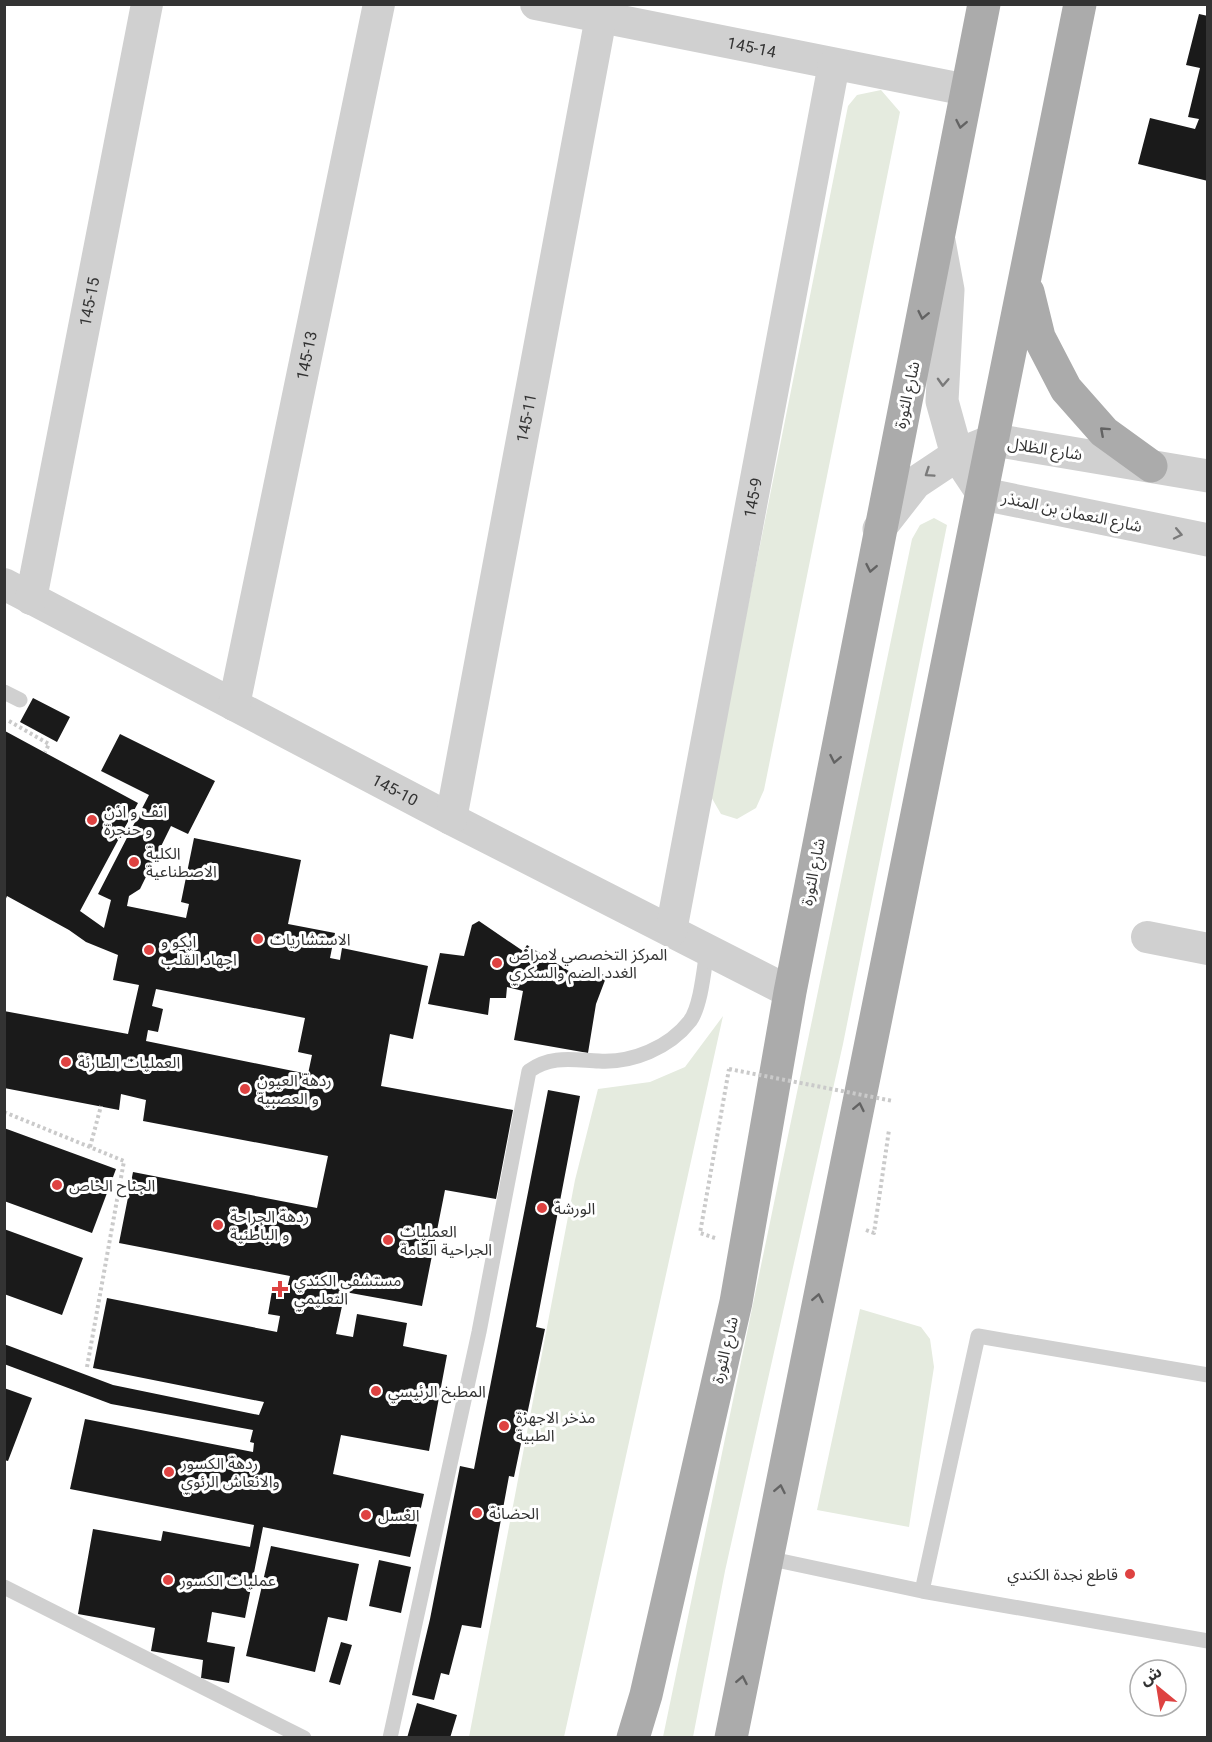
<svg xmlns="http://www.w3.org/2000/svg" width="1212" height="1742" viewBox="0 0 1212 1742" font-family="Roboto,'Noto Sans Arabic',sans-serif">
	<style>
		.green { fill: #e5ebdf }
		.building { fill: #1a1a1a; fill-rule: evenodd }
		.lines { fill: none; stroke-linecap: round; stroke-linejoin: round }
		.path { stroke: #cacaca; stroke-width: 4; stroke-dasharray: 3 3; stroke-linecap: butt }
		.service { stroke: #d0d0d0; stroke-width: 15 }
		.minor { stroke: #d0d0d0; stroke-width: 32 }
		.tertiary { stroke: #d0d0d0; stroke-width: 33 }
		.primary { stroke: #ababab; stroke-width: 33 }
		.path-bridge { stroke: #cacaca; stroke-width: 4; stroke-dasharray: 3 3; stroke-linecap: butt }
		.oneway { stroke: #636363 }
		.oneway2 { stroke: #7a7a7a }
		.poi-dot { fill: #de4241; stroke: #fff; stroke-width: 2 }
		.labels { text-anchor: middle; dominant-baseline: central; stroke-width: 6; stroke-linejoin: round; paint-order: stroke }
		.street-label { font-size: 16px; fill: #333; stroke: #fff }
		.poi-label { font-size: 16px; fill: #333; stroke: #fff; text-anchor: start }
	</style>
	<rect width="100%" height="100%" fill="#fff"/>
	<path class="green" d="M881 90 900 112 764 790 756 808 737 819 721 814 710 795 848 106 857 95Z
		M934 518 947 525 843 1044 725 1571 693 1737H663L912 539 920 525Z
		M723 1016 564 1737H469L575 1180 598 1089 650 1082 685 1067Z
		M860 1309 921 1327 930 1339 934 1367 909 1527 817 1510Z"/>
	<path class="building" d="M1199 14 1208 16V181L1138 164 1150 118 1195 129 1199 119 1188 117 1200 68 1186 65Z
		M33 698 70 717 57 742 20 722Z
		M5 731 138 803 80 911 104 928 111 900 98 894 149 795 101 771 120 734 215 781 188 834 171 826 140 889 129 896 127 906 186 918 189 904 181 902 194 838 301 860 288 924 335 933 330 958 340 960 342 948 428 966 413 1039 390 1034 381 1086 513 1110 496 1199 445 1190 422 1306 345 1292 336 1334 353 1337 357 1314 407 1323 403 1346 447 1355 429 1451 341 1435 333 1474 424 1494 410 1557 263 1527 245 1618 212 1612 207 1642 235 1647 229 1683 201 1678 203 1660 151 1651 155 1628 78 1614 93 1529 161 1541 163 1531 250 1547 254 1525 70 1489 85 1419 253 1452 254 1443 250 1442 253 1430 111 1404 4 1364V1344L113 1385 259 1415 264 1402 93 1368 107 1298 277 1332 280 1316 268 1314 272 1291 286 1293 290 1276 119 1243 133 1172 317 1208 328 1156 143 1121 146 1100 121 1094 119 1110 4 1088V1011L128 1034 139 985 113 980 118 955 86 942 69 930 7 896 5 901ZM156 989 305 1018 298 1052 312 1055 308 1074 146 1041 148 1030 158 1032 163 1009 152 1006Z
		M479 921 523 951 527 945 580 978 582 970 607 975 596 1004 588 1053 514 1040 523 991 507 987 506 998H490L488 1015 428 1004 440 953 464 956 472 925Z
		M548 1090 580 1096 536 1327 545 1329 514 1477 509 1476 481 1628 462 1625 449 1675 441 1673 434 1700 412 1695 430 1619 460 1466 474 1469Z
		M4 1128 116 1169 92 1233 4 1201Z
		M4 1229 83 1258 62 1315 4 1294Z
		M4 1388 32 1398 8 1461 4 1460Z
		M271 1546 359 1564 347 1621 328 1617 315 1672 246 1656Z
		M379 1560 411 1567 401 1613 369 1606Z
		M341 1642 352 1645 340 1685 329 1682Z
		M417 1703 457 1715 450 1738H407Z"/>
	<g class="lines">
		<path class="path" d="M9 721 49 744 45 752
			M4 1112 124 1161 87 1367
			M90 1147 101 1106
			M866 1230 874 1233 889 1130
			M715 1238 700 1233 729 1069"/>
		<path class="service" d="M4 692 20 700
			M767 1558 922 1591 1208 1641
			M4 1587 304 1738
			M922 1591 978 1336 1208 1375
			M390 1738 479 1332 529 1071C551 1055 573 1060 599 1061 632 1063 669 1048 690 1021 701 1006 704 969 707 950"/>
		<g class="minor">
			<path id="s1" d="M536 4 967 90"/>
			<path id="s2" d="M4 584 451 819 790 992"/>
			<path id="s3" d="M31 599 147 4"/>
			<path id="s4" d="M234 705 379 4"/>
			<path id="s5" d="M451 819 601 17"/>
			<path id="s6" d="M671 931 834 64"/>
			<path d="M1147 937 1208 949"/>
		</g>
		<path class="tertiary" d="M939 241 948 290 942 401 957 455 983 494 1208 540
			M879 529 915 483 957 455 994 440 1208 476"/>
		<path class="primary" d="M1028 292 1039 337 1066 389 1104 432 1151 466
			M633 1738 646 1695 736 1302 790 992 984 4
			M731 1738 1080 4"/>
		<path class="path-bridge" d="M729 1069 893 1101"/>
	</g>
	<defs><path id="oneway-chevron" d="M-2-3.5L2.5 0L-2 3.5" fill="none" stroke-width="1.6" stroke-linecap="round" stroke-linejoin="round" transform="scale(1.5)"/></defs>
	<g class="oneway">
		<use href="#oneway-chevron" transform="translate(961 124) rotate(101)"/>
		<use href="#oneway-chevron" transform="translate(923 315) rotate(102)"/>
		<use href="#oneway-chevron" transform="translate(1104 431) rotate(-138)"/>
		<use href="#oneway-chevron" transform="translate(871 568) rotate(101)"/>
		<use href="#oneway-chevron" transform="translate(835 759) rotate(101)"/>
		<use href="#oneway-chevron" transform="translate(859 1107) rotate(-78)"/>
		<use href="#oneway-chevron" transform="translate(818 1298) rotate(-79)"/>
		<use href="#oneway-chevron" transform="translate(780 1489) rotate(-79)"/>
		<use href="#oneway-chevron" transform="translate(742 1680) rotate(-79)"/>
	</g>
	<g class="oneway2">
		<use href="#oneway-chevron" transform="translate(943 382) rotate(93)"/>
		<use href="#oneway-chevron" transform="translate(929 473) rotate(146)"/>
		<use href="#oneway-chevron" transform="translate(1178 534) rotate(12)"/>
	</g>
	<g class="poi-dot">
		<circle cx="92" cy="820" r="6"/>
		<circle cx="134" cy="862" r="6"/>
		<circle cx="258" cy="939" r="6"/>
		<circle cx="149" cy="950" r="6"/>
		<circle cx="497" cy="963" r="6"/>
		<circle cx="66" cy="1062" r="6"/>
		<circle cx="245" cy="1089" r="6"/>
		<circle cx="57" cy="1185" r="6"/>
		<circle cx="542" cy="1208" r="6"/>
		<circle cx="218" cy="1225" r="6"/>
		<circle cx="388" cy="1240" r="6"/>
		<path d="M277 1280h6v6h6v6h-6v6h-6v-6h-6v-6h6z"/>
		<circle cx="376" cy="1391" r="6"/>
		<circle cx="504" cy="1426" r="6"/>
		<circle cx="169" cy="1472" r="6"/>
		<circle cx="477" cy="1513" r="6"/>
		<circle cx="366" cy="1515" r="6"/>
		<circle cx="1130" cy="1574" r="6"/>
		<circle cx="168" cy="1580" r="6"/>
	</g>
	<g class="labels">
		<g class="street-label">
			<text stroke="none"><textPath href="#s1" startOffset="220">145-14</textPath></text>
			<text stroke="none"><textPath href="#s3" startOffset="303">145-15</textPath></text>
			<text stroke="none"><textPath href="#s4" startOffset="357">145-13</textPath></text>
			<text transform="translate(907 395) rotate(-78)">شارع الثورة</text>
			<text stroke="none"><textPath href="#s5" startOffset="408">145-11</textPath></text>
			<text transform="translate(1045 449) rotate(9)">شارع الظلال</text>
			<text stroke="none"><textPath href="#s6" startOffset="441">145-9</textPath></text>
			<text transform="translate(1072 512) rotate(12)">شارع النعمان بن المنذر</text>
			<text stroke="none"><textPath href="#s2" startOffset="442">145-10</textPath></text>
			<text transform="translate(813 872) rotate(-79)">شارع الثورة</text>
			<text transform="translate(725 1350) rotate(-77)">شارع الثورة</text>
		</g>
		<g class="poi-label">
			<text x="104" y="811">انف و اذن<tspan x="104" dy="18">و حنجرة</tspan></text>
			<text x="146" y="853">الكلية<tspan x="146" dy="18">الاصطناعية</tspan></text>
			<text x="270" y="939">الاستشاريات</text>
			<text x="161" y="941">ايكو و<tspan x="161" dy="18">اجهاد القلب</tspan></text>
			<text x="509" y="954">المركز التخصصي لامراض<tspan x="509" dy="18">الغدد الصم والسكري</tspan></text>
			<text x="78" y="1062">العمليات الطارئة</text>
			<text x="257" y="1080">ردهة العيون<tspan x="257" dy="18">و العصبية</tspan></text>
			<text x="69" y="1185">الجناح الخاص</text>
			<text x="554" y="1208">الورشة</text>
			<text x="230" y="1216">ردهة الجراحة<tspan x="230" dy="18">و الباطنية</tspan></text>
			<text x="400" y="1231">العمليات<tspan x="400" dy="18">الجراحية العامة</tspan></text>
			<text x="294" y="1280">مستشفى الكندي<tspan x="294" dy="18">التعليمي</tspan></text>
			<text x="388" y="1391">المطبخ الرئيسي</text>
			<text x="516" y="1417">مذخر الاجهزة<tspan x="516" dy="18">الطبية</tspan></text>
			<text x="181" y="1463">ردهة الكسور<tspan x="181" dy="18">والانعاش الرئوي</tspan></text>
			<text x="489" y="1513">الحضانة</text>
			<text x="378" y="1515">الغسل</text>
			<text x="1118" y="1574" text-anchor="end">قاطع نجدة الكندي</text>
			<text x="180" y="1580">عمليات الكسور</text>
		</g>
	</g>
	<rect width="1212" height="1742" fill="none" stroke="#333333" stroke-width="12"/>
	<g transform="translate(1158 1688) rotate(330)"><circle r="28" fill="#ffffff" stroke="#adadad" stroke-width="1.5"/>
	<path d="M0-4.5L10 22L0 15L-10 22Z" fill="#de4241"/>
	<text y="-9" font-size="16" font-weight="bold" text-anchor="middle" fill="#333333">ش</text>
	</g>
</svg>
